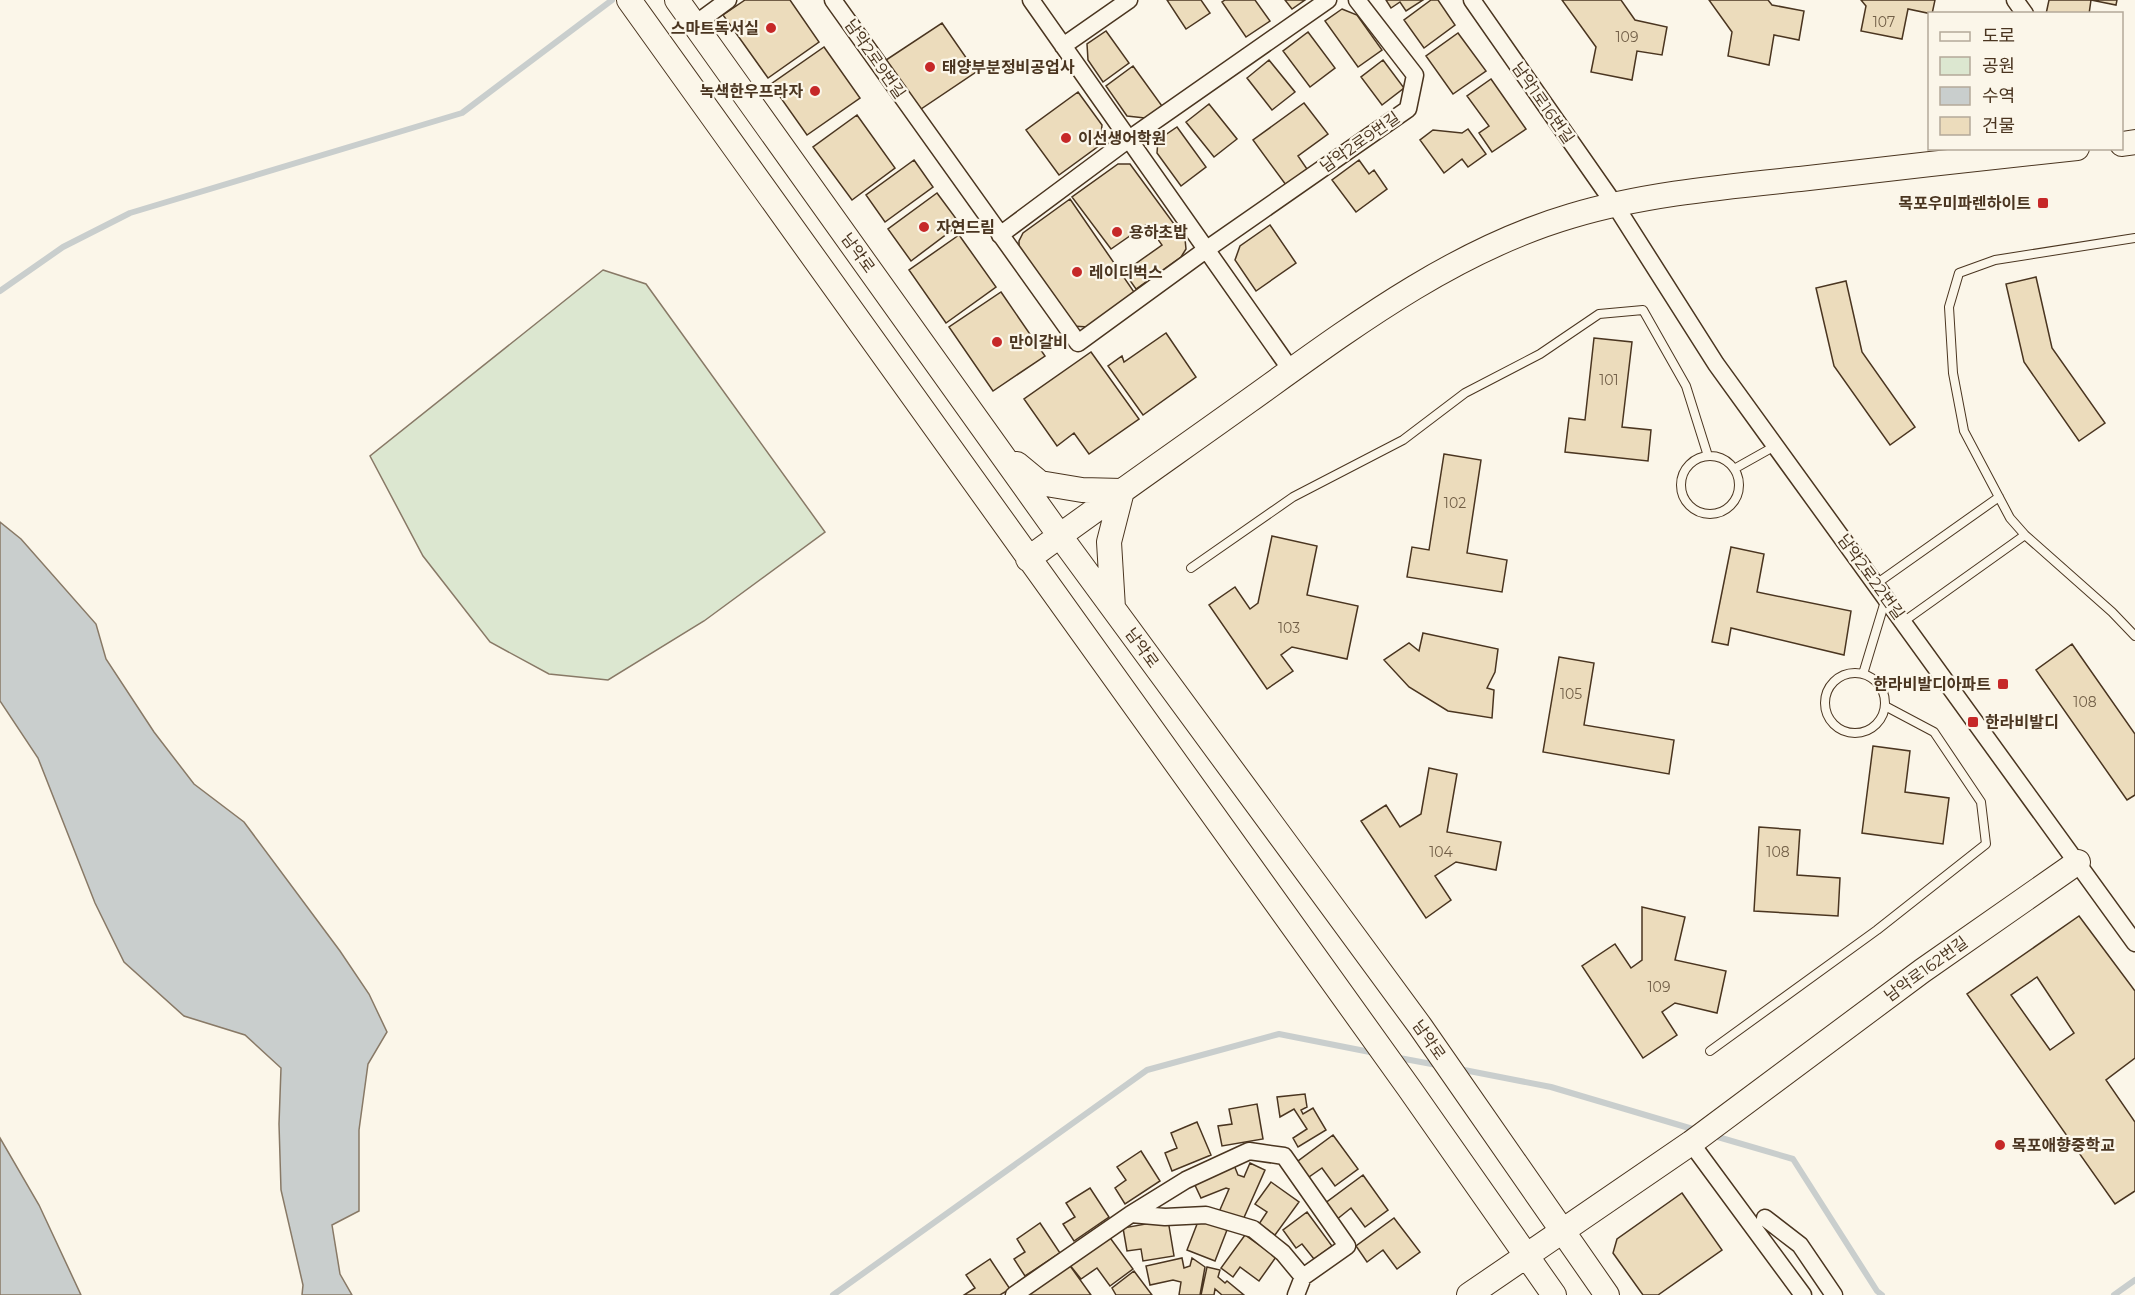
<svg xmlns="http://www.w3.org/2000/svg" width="2135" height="1295" viewBox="0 0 2135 1295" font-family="Montserrat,'Noto Sans KR',sans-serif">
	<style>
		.green { fill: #dce7d0; stroke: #887966; stroke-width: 1.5 }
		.water { fill: #c9cecd; stroke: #887966; stroke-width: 1.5 }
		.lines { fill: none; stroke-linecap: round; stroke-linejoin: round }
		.stream { stroke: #c9cecd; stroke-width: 6 }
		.building { fill: #ecdcbc; stroke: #4a3520; stroke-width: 1.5; fill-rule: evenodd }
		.lane-casing { stroke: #4a3520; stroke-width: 10 }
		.street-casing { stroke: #4a3520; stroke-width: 19 }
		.secondary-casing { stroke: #4a3520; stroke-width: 26 }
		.lane { stroke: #fbf6e9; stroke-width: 8 }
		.street { stroke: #fbf6e9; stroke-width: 16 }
		.secondary { stroke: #fbf6e9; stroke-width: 24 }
		.poi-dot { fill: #c62828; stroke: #fbf6e9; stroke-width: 2 }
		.labels { text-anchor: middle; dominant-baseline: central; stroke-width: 4.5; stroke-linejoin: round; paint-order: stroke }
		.number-label { font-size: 14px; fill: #725f47 }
		.poi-label { font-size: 16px; font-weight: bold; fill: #4a3520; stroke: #fbf6e9; text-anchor: start }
		.street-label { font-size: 16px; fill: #4a3520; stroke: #fbf6e9 }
	</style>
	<rect width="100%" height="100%" fill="#fbf6e9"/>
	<path class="green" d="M603 270 646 284 825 532 704 621 608 680 549 674 490 642 423 556 370 456Z"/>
	<path class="water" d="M0 522 21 539 96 624 106 659 154 732 194 784 244 822 340 951 369 994 387 1032 368 1064 359 1130V1211L332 1225 340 1274 352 1295H302L303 1285 281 1190 279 1124 281 1068 245 1035 184 1016 124 962 95 903 38 758 0 701Z
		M0 1138 39 1205 81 1295H0Z"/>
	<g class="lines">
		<path class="stream" d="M0 291 63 247 130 213 462 113 612 0
			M1394 1057 1437 1065
			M1459 1069 1551 1087 1696 1130
			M1711 1135 1793 1159 1877 1291 1882 1295
			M833 1295 1147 1070 1279 1034 1375 1053
			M2114 1295 2135 1280"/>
	</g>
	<path class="building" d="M745 0H790L819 42 768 78 723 15Z
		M1167 0H1201L1210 13 1186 29Z
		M1225 0H1255L1270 21 1246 37 1222 2Z
		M1285 0H1305L1292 9Z
		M1386 0H1423L1406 11 1400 2 1391 8Z
		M1431 0H1438L1455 25 1424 48 1404 20Z
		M1562 0H1621L1635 20 1667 27 1662 55 1637 51 1632 80 1591 72 1596 47Z
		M1709 0H1768L1772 5 1804 11 1799 40 1774 35 1769 65 1728 56 1732 32Z
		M1861 0H1935L1932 14 1908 9 1902 39 1861 31 1866 6Z
		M2049 0H2117L2116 5 2091 0 2089 14H2046Z
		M1342 9 1357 15 1382 50 1358 67 1325 21Z
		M942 23 976 72 918 111 883 62Z
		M1106 31 1129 63 1103 82 1088 60 1087 44Z
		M1308 32 1335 68 1310 87 1283 51Z
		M1458 33 1486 71 1453 94 1426 56Z
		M824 47 860 98 807 135 771 84Z
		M1269 60 1295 92 1272 110 1247 78Z
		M1383 60 1404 88 1382 105 1361 77Z
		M1133 66 1162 106 1145 118 1127 116 1106 86Z
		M1491 79 1526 129 1492 152 1479 133 1489 126 1467 96Z
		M1078 92 1102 125 1100 145 1059 175 1026 130Z
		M1304 103 1328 134 1298 156 1307 169 1286 185 1253 140Z
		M1209 104 1237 139 1214 157 1186 122Z
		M857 115 895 168 852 200 813 147Z
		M1177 127 1206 167 1181 186 1157 153 1158 140Z
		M1468 129 1486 154 1468 167 1462 159 1444 173 1420 140 1433 130 1462 133Z
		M914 160 933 187 885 222 866 195Z
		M1359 160 1369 174 1374 170 1387 189 1356 212 1332 180Z
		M1118 164H1130L1185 239 1186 249 1181 257 1136 289 1124 272 1162 245 1147 224 1111 249 1072 197Z
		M937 193 960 224 911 261 888 229Z
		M1070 199 1134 292 1088 327 1072 326 1019 252V241L1023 233Z
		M1270 225 1296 263 1256 291 1235 260 1240 246Z
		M959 235 996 287 946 323 909 270Z
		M2036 277 2052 348 2105 423 2079 441 2024 362 2006 284Z
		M1846 281 1862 352 1915 427 1890 445 1834 366 1816 288Z
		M1001 292 1045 356 993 391 949 327Z
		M1166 333 1196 377 1143 415 1108 366 1122 356 1124 362Z
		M1594 338 1632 342 1622 427 1651 430 1648 461 1565 452 1569 418 1585 420Z
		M1091 352 1139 419 1089 454 1074 433 1057 446 1024 399Z
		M1444 454 1481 460 1467 553 1507 560 1502 592 1407 577 1412 547 1429 550Z
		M1272 536 1317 546 1307 595 1358 606 1347 659 1292 647 1281 655 1293 671 1267 689 1209 605 1235 587 1250 609 1258 603Z
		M1731 547 1764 554 1757 592 1851 611 1844 655 1731 628 1728 645 1712 642Z
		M1423 633 1498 649 1495 672 1487 688 1494 690 1492 718 1448 711 1409 687 1384 660 1409 643 1419 651Z
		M2072 644 2135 734V795L2127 800 2036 670Z
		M1559 657 1594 663 1584 725 1674 740 1669 774 1543 752Z
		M1873 746 1910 751 1905 792 1949 798 1943 844 1862 833Z
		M1429 768 1457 774 1447 832 1501 842 1496 870 1456 862 1435 876 1451 900 1426 918 1361 821 1386 805 1400 827 1421 814Z
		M1759 827 1800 830 1797 875 1840 878 1838 916 1754 911Z
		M1642 907 1685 917 1675 960 1726 971 1717 1013 1675 1003 1662 1012 1677 1035 1643 1058 1582 966 1615 944 1631 968 1642 960Z
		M2079 916 2135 991V1058L2106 1080 2135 1122V1191L2115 1204 1967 994ZM2037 977 2074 1033 2050 1050 2011 995Z
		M1305 1094 1307 1107 1301 1110 1303 1114 1313 1108 1326 1130 1298 1147 1293 1138 1307 1129 1294 1109 1280 1117 1277 1097Z
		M1257 1104 1263 1139 1222 1146 1218 1126 1232 1124 1229 1109Z
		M1197 1122 1211 1155 1172 1171 1165 1153 1177 1148 1171 1133Z
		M1333 1135 1358 1169 1335 1186 1322 1168 1306 1179 1294 1164Z
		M1141 1151 1160 1181 1125 1204 1115 1188 1126 1180 1117 1167Z
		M1250 1163 1265 1170 1242 1222 1219 1212 1229 1189 1226 1188 1201 1198 1194 1183 1234 1165 1238 1175 1244 1177Z
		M1363 1175 1388 1210 1365 1227 1351 1208 1336 1220 1324 1204Z
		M1271 1182 1299 1202 1275 1235 1259 1224 1267 1212 1255 1204Z
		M1090 1188 1109 1217 1074 1241 1063 1224 1075 1217 1066 1203Z
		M1682 1193 1722 1250 1658 1295H1643L1613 1253 1617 1239Z
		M1307 1212 1332 1246 1314 1259 1302 1244 1296 1248 1283 1230Z
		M1394 1218 1420 1252 1397 1269 1383 1250 1367 1262 1356 1246Z
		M1199 1219 1227 1230 1215 1261 1187 1250Z
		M1168 1220 1174 1256 1143 1261 1141 1249 1127 1251 1123 1228Z
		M1040 1223 1060 1253 1025 1276 1014 1259 1025 1252 1017 1239Z
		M1108 1235 1133 1269 1110 1286 1097 1268 1081 1279 1069 1264Z
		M1245 1235 1276 1257 1259 1281 1240 1267 1233 1277 1221 1268Z
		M1182 1258 1184 1268 1190 1266 1192 1258 1205 1267 1200 1295H1179L1181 1282 1173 1280 1150 1285 1146 1266Z
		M990 1259 1010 1289 1000 1295H964L975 1288 966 1275Z
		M1068 1263 1091 1295H1031L1029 1292Z
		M1207 1267 1220 1270 1218 1277 1225 1283 1227 1281 1244 1295H1222L1215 1289 1214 1295H1201Z
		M1134 1271 1152 1295H1116L1112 1288Z"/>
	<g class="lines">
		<g class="lane-casing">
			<path id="lane" d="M2135 238 1995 260 1959 273 1949 307 1953 373 1964 431 2010 518 2025 535 2112 612 2135 636
				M1681 485a29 29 0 1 1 58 0a29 29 0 1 1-58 0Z
				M1734 469 1775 446
				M1191 568 1293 497 1403 440 1465 393 1540 354 1599 314 1643 310 1686 386 1708 456
				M1876 584 1999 497
				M1903 622 2025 535
				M1825 703a30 30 0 1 1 60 0a30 30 0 1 1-60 0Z
				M1863 674 1886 598
				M1710 1051 1877 930 1986 844 1981 802 1934 732 1885 706"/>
		</g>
		<g class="street-casing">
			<path id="street" d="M833 0 1078 343 1207 249 1408 109 1415 75 1357 0
				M1031 0 1291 370
				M1472 0 1615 205 1716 364 2135 943
				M2015 0 2025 14
				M694 25 728 0
				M1063 46 1129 0
				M1000 235 1129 139 1328 0
				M1691 1143 1803 1295
				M1131 1214 1165 1217 1206 1215 1253 1229 1283 1253 1303 1277
				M1765 1218 1800 1245 1834 1295
				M1014 1295 1131 1214 1186 1180 1249 1151 1284 1156 1347 1246 1303 1277 1296 1295"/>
		</g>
		<g class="secondary-casing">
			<path id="secondary" d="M629 0 1409 1088 1554 1295
				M677 0 1060 536 1420 1026 1607 1295
				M2122 144 2135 142
				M1017 464 1040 483 1082 490 1122 491 1109 542 1113 608
				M1028 559C1101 505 1176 453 1250 400 1349 329 1452 251 1571 216 1644 194 1724 187 1800 179 1892 168 1985 158 2077 148
				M1469 1295 1691 1143 1922 971 2078 862"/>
		</g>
		<use href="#lane" class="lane"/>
		<use href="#street" class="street"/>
		<use href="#secondary" class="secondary"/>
	</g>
	<g class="poi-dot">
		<circle cx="771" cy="28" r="6"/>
		<circle cx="930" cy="67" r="6"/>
		<circle cx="815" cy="91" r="6"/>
		<circle cx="1066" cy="138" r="6"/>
		<rect x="2037" y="197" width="12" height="12" rx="3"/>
		<circle cx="924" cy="227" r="6"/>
		<circle cx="1117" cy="232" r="6"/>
		<circle cx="1077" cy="272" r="6"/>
		<circle cx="997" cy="342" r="6"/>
		<rect x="1997" y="678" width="12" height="12" rx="3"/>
		<rect x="1967" y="716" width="12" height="12" rx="3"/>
		<circle cx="2000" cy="1145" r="6"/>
	</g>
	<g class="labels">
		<g class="number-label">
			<text x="1884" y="22">107</text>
			<text x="1627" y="37">109</text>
			<text x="1609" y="380">101</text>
			<text x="1455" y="503">102</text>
			<text x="1289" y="628">103</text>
			<text x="1571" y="694">105</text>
			<text x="2085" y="702">108</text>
			<text x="1441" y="852">104</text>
			<text x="1778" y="852">108</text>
			<text x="1659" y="987">109</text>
		</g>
		<g class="poi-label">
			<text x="759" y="28" text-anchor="end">스마트독서실</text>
			<text x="942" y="67">태양부분정비공업사</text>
			<text x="803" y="91" text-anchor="end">녹색한우프라자</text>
			<text x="1078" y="138">이선생어학원</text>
			<text x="2031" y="203" text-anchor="end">목포우미파렌하이트</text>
			<text x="936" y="227">자연드림</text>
			<text x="1129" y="232">용하초밥</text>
			<text x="1089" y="272">레이디벅스</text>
			<text x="1009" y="342">만이갈비</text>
			<text x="1991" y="684" text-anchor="end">한라비발디아파트</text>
			<text x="1985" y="722">한라비발디</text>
			<text x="2012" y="1145">목포애향중학교</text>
		</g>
		<g class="street-label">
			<text transform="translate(875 59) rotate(55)">남악2로9번길</text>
			<text transform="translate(1543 103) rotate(55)">남악1로16번길</text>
			<text transform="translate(1360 142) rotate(-35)">남악2로9번길</text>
			<text transform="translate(858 253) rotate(54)">남악로</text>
			<text transform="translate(1871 577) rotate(54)">남악2로22번길</text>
			<text transform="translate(1142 648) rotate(54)">남악로</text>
			<text transform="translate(1926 969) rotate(-36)">남악로162번길</text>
			<text transform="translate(1429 1040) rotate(55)">남악로</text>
		</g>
	</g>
	<rect x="1928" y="12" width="195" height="138" fill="#fbf6e9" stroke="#b4a999" stroke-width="1.5"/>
	<rect x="1940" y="32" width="30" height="9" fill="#fbf6e9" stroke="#b4a999" stroke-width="1.5"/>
	<text x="1982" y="42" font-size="18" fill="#4a3520">도로</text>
	<rect x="1940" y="57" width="30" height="18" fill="#dce7d0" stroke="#b4a999" stroke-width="1.5"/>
	<text x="1982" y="72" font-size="18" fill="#4a3520">공원</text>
	<rect x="1940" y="87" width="30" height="18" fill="#c9cecd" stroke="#b4a999" stroke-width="1.5"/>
	<text x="1982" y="102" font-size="18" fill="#4a3520">수역</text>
	<rect x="1940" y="117" width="30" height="18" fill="#ecdcbc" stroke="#b4a999" stroke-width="1.5"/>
	<text x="1982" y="132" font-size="18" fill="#4a3520">건물</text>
</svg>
